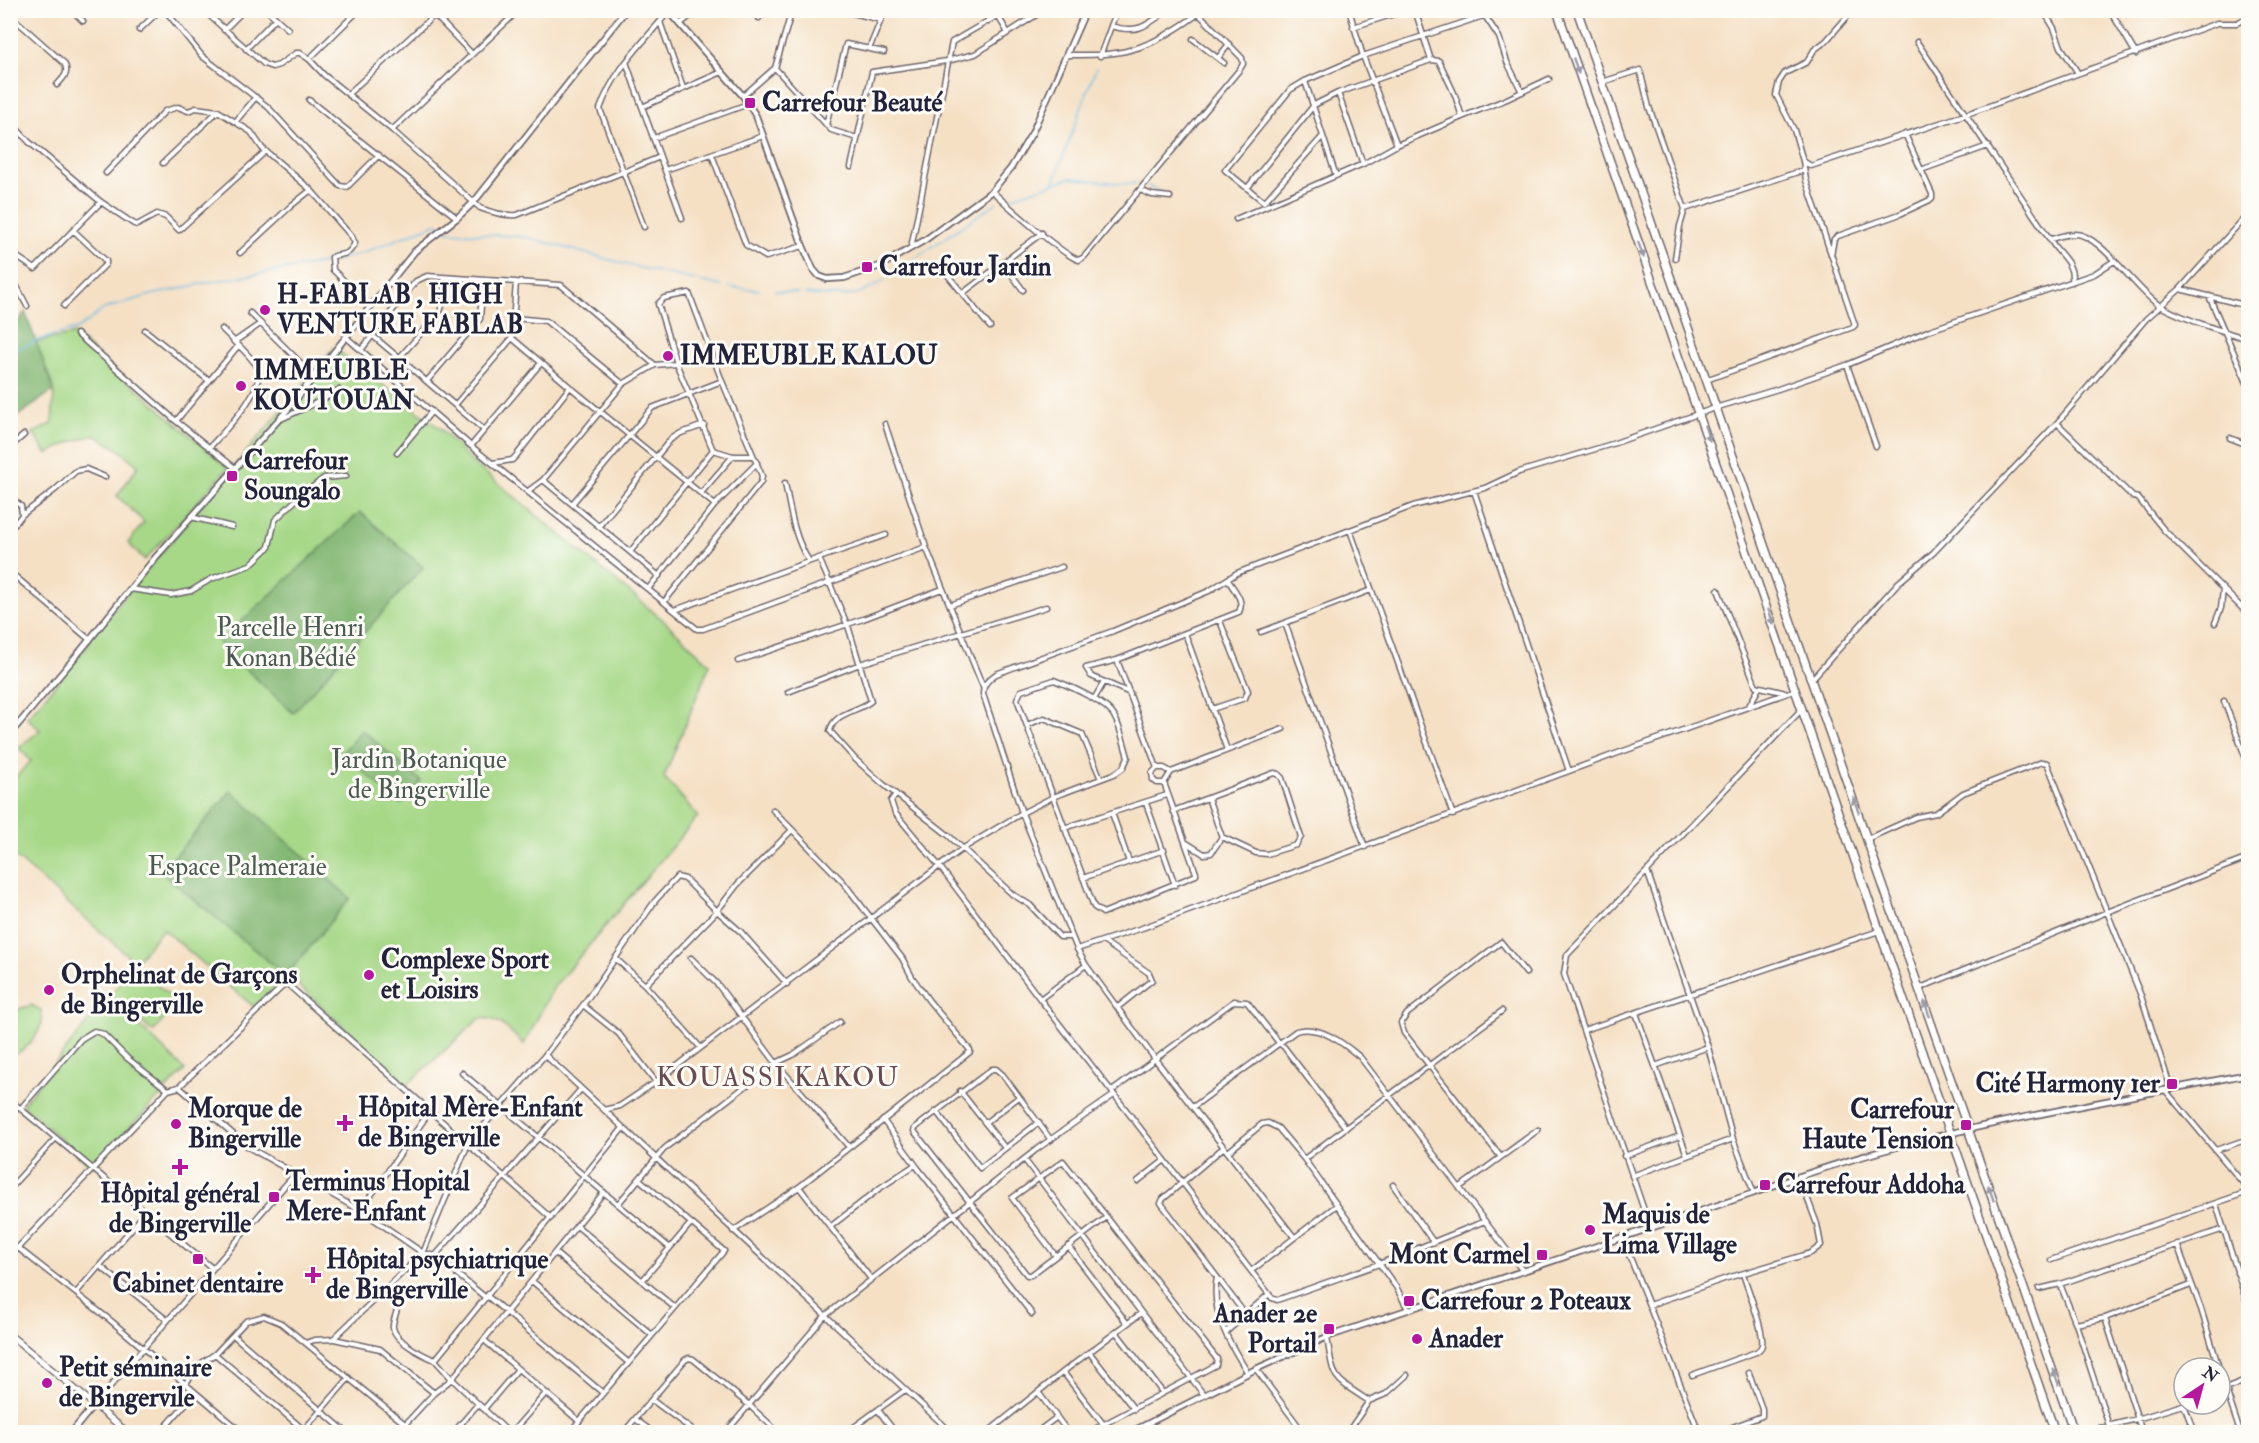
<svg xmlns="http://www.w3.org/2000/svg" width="2259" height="1443" viewBox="0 0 2259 1443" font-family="'IM FELL Double Pica',serif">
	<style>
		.green { fill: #a6d887; stroke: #647d61; stroke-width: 1.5 }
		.forest { fill: #84b874; stroke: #536d58; stroke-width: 1.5 }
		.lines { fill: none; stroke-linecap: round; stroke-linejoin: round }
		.stream { stroke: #69bbe5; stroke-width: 1.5 }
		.minor-casing { stroke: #6c646b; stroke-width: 7 }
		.tertiary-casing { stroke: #6c646b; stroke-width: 8 }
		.secondary-casing { stroke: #6c646b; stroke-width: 8 }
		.trunk-casing { stroke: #6c646b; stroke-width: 10 }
		.minor { stroke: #fff; stroke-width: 4 }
		.tertiary { stroke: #fff; stroke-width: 4.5 }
		.secondary { stroke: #fff; stroke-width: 5 }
		.trunk { stroke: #fff; stroke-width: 7 }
		.oneway { fill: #9c9ca7 }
		.poi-dot { fill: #b5179e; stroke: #fdfcf7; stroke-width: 2 }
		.labels { text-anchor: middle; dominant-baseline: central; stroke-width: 6; stroke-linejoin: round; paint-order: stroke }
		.poi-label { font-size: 26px; font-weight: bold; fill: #22223b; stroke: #fdfcf7; text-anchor: start }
		.park-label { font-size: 26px; fill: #4a5952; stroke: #fdfcf7 }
		.neighbourhood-label { font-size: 27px; letter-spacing: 1.5px; fill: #684c51; stroke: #fdfcf7 }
	</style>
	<rect width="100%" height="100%" fill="#fdfcf7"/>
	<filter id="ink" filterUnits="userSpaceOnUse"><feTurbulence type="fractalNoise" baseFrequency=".0167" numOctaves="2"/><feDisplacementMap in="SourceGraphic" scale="12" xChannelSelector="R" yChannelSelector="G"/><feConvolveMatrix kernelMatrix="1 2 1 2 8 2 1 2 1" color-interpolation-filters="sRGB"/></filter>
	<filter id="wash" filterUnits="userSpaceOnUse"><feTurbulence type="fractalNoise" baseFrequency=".008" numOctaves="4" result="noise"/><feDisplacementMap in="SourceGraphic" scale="24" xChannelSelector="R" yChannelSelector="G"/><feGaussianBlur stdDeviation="1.35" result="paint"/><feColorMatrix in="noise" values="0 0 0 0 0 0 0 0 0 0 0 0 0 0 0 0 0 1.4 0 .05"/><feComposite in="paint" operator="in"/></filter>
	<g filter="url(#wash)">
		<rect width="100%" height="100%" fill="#f5e0c4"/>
		<path class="green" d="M74 334 228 468 145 560 128 543 144 522 117 496 138 466 120 450 95 435 71 442 47 454 33 433 52 424 54 390 36 342Z
			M334 348 441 429 470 460 662 619 710 664 664 777 698 816 554 987 524 1044C511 1033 498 1015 479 1019L407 1085 288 976 254 1007 163 929 135 962 11 853 10 783 31 761 19 748 40 730 27 718 90 643 88 640Z
			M135 966 178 1003 153 1032 110 995Z
			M31 1005 41 1010C46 1028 28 1052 11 1055V1017L19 1009Z
			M118 1005 185 1070 92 1167 22 1105 99 1008Z"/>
		<path class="forest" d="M25 312 54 390 11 421V332Z
			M360 512 423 567 293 713 218 643Z
			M362 730 421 781 401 804 342 753Z
			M231 791 350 898 286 976 161 872Z"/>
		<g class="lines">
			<path class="stream" d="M1054 182 1096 68
				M1148 186 1167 195
				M1007 199 1070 178 1125 184 1139 183
				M445 229 448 232 526 237 628 265 722 286
				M334 261 360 254 436 224 442 226
				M888 277 996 203
				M729 287 759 290
				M775 291 798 293
				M805 294C837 297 857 300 884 280
				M10 352 39 340 79 328 104 309 147 296 210 282 329 262"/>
		</g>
	</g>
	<g filter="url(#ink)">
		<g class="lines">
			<g class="minor-casing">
				<path id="minor" d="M72 10 83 21
					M165 10 202 56 268 107 340 186 347 187 379 155
					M203 10 264 64 272 67 279 65 296 53H300L309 59 324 75 392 130 480 208C493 213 504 216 517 215L660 157
					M267 10 288 29
					M430 10 472 54
					M841 10 881 20
					M1349 10 1363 56 1397 145
					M1415 10 1431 60
					M1481 10 1499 37 1507 62 1522 92
					M2043 10 2054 28 2061 47 2078 73
					M2110 10 2136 54
					M10 15 64 63C70 73 63 78 57 85
					M998 16 1008 33
					M759 18 761 10
					M660 22 683 88
					M680 24 698 10
					M1111 26C1138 34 1146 26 1168 10
					M1353 27 1407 10
					M139 30 160 10
					M224 30 244 10
					M1193 39 1224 63
					M1917 42 2055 247C2064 258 2074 266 2072 282
					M246 49 276 18
					M869 49 885 10
					M1067 55C1113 56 1140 53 1179 27 1187 22 1195 17 1202 10
					M1100 56 1117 10
					M1218 58 1229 44
					M309 59 359 10
					M626 62 682 218
					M775 68 831 130 857 138
					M1305 81 1336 176
					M1602 82 1640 70 1649 107 1685 209 1680 226 1675 258
					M1338 93 1363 164
					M348 94 440 10
					M743 96 775 68 792 10
					M309 100 457 218
					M642 107 722 72
					M1462 117 1507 99 1549 79
					M10 121 29 142 101 202 134 224 137 225 157 214 166 217 179 230 266 151
					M236 121 256 97
					M826 125 846 44 884 52
					M392 130 519 10
					M1322 137 1264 202 1225 170 1290 90 1305 81 1363 56 1483 16
					M654 138 748 104
					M712 155 746 245 766 257 803 246
					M1803 161 1811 166 1967 114 2217 23H2237L2248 17
					M163 163 218 111
					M851 167 872 72 947 61 975 54 1044 10
					M665 170 763 136
					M1921 170 1988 146
					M106 173 165 111 178 107 188 111 196 108 218 111 251 132 262 148 311 190 352 237 355 243C347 258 344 252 332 257L333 270 370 306
					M1140 190 1152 195 1170 197
					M992 191C1006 204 1063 256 1079 260L1084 257 1240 69 1243 64 1242 58 1199 14
					M1685 209 1804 170
					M1236 219 1363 164 1397 145 1462 117 1455 95 1439 61 1431 60 1338 93 1314 105 1248 187
					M644 227 600 109C614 69 643 43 669 11
					M2051 239C2058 237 2066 234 2074 234 2100 232 2138 294 2162 307 2189 321 2219 330 2248 339
					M911 248 952 42 1007 10
					M10 252 35 269 101 202
					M240 253 292 205 311 190
					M1831 255 1834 239 1838 236 1900 214 1932 199V194L1905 134
					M1003 263 1023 290
					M10 265 15 257
					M10 273 27 306
					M946 273 990 327
					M2180 289 2248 306
					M963 293 1042 233
					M2209 296 2248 385
					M64 306 106 264V261L74 231
					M250 313 314 376
					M514 318 546 321 623 384
					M145 330 208 380
					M77 334 176 421 235 468
					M373 336 484 430
					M346 337 471 446 697 629H703L926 547
					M512 338 570 387 715 505
					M234 342 260 324
					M361 350 416 281 427 276 561 285 655 365
					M399 358 440 312 444 299 445 278
					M1847 365 1876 446
					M1706 380 1853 327 1855 325 1806 180 1803 161 1794 130 1776 95 1779 82 1785 73 1807 62 1814 50 1826 41 1847 17
					M427 381 480 319 483 280
					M455 405 512 338 516 282
					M281 419 318 402 339 390
					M176 421 238 346
					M2057 423 2133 497 2138 498 2164 530 2248 614
					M885 424 926 547 983 687
					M2230 438 2248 445
					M471 446 541 363
					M10 447 24 435
					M209 448C223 432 267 390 257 367 252 356 231 339 222 329
					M713 450 733 456H752
					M397 453 432 411
					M493 463 512 460 516 456 570 387
					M543 480 659 576
					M785 483C790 509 794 538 809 561
					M528 491 543 480 623 384 655 365 676 363
					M1474 491 1569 771
					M701 493 733 456
					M10 497 21 506 22 514
					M572 504 652 408 722 381
					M191 517 232 527
					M599 526 671 439 681 433 704 425
					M10 530 22 515 55 490 76 471 86 469 105 477
					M1350 530 1453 815
					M886 535 819 558 849 629 871 701C858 712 834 712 830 731L855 759 883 784 948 835 1012 894 1030 905 1060 937H1072
					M630 552 713 450
					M10 572 90 640
					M130 589 171 595 191 591 211 579 250 565 269 547 275 520 296 500 324 478 346 476
					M648 589 715 505 757 463
					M1718 590 1756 686 1786 693
					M664 602 761 482 762 476 722 381 689 293 664 298 658 304 676 363 713 450
					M950 605 1062 567
					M675 610 819 558
					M1285 623 1365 847
					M2215 623 2221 608 2223 589
					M1261 632 1371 590
					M1117 660 1157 768
					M738 661 863 619 942 589
					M1812 679 1898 583 1933 553 2057 423 2146 319 2180 289 2248 214
					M788 692 860 664 1046 607
					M1130 693 1091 676 1086 668 1117 660 1185 633
					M1094 699 1104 682
					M2224 701 2248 764
					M1749 706 1759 688
					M1212 709 1245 698 1248 691 1220 621
					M1027 725 1044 718 1082 734 1101 779
					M1227 750 1185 633 1239 612C1245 601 1234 590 1228 580
					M1157 768H1164L1171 772 1164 783H1157L1153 780 1152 773Z
					M1171 772 1283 729
					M896 794 891 801 895 813 940 867 1040 999
					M1146 803 1175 885
					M1173 811 1274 773 1278 774 1282 778 1301 837 1296 845 1267 854 1256 853 1222 837 1208 798
					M1112 813 1129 862
					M1064 828 1167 795
					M1867 839 1916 817 1936 813 1963 793 2042 762 2047 763 2141 996 2171 1089
					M1185 842 1204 854 1211 853 1222 837
					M1647 871 1708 1047 1733 1139 1754 1193
					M1083 878 1164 850
					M1103 941 1149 973 1152 980 1118 1007
					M1077 949 1142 928 1618 753 1796 690
					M691 958 718 985 776 1063 849 1147
					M1086 965 1040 999 1272 1298 1277 1300 1379 1264 1485 1221
					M787 984 741 932 717 911 737 885 792 830
					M645 985 700 1047
					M1920 988 2107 912 2248 858
					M583 1005 619 1034 656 1082
					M1636 1013 1687 1155
					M1584 1030 1879 931
					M545 1055 951 1432
					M1655 1066 1708 1047
					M462 1073 670 1248
					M179 1087 248 1147 368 1215 423 1253 435 1256 581 1089
					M960 1091 1005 1148
					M1112 1091 1234 1001 1247 1002 1280 1044 1284 1047 1346 1128
					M2166 1091 2248 1189
					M10 1100 212 1268
					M1193 1107 1296 1031C1319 1024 1343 1043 1360 1057L1522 1270
					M21 1108 81 1039 94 1031 103 1034 127 1058 168 1090
					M604 1110 620 1106 656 1082 962 849 1022 813 1053 797 1114 774 1123 768 1128 757C1124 744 1121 728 1114 716 1106 702 1069 686 1054 680L1021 691 1017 699 1094 907 1103 913 1196 875V873L1164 783
					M936 1111 980 1168 1039 1122
					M883 1120 917 1167 1032 1314
					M985 1123 1019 1097
					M1051 1140 1003 1075 996 1069H992L915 1128 914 1131 1027 1275H1031L1107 1217
					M1224 1147 1163 1199 1161 1203 1245 1314
					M2216 1150 2248 1139
					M1228 1152 1262 1124 1268 1123 1278 1128 1304 1159 1396 1287 1408 1309
					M1500 1156 1404 1033 1401 1023 1407 1014 1501 942 1526 973
					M1624 1156 1680 1136
					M1024 1159 1204 1395
					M1304 1159 1502 1011
					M1632 1176 1733 1139
					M1138 1181 1165 1160
					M1393 1185 1434 1243
					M799 1187 871 1279
					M1460 1187 1538 1130
					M10 1188 56 1138
					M618 1204 665 1148 776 1063 793 1055 840 1022
					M2216 1204 2248 1306
					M360 1211 430 1111
					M577 1226 675 1308
					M830 1227 880 1188 915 1165
					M1650 1228 1564 974 1567 955 1801 710
					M733 1231 799 1187 970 1052V1050L929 1001 912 977 902 958 843 882 773 810
					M1294 1237 1155 1059 1086 965 1077 949 1022 813 983 694C983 684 988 680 996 674L1113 631 1209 591 1237 573 1413 506 1485 488 1519 472 1612 444 1715 408 1778 389 1847 365 1930 330 2094 274 2114 261
					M1622 1237 1699 1432
					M2177 1244 2201 1309 2219 1368
					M1068 1246 1127 1323
					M18 1248 110 1320 242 1432
					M555 1253 652 1335
					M10 1256 168 1090 179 1087 286 983 551 1218
					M435 1256 486 1298
					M1056 1256 1012 1198 1063 1161 1217 1359 1216 1365 1089 1432
					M2051 1260 2248 1192
					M100 1266 167 1320
					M1251 1271 1337 1205
					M2237 1273 2248 1268
					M1217 1277C1210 1313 1230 1344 1248 1373
					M532 1281 629 1363
					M642 1281 691 1223
					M2060 1284 2224 1229
					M2039 1289 2060 1284 2076 1324 2109 1426
					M76 1293 146 1212
					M487 1296 603 1393
					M1649 1305 1724 1279 1811 1253 1821 1245 1817 1224 1799 1176
					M397 1309C396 1315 392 1323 393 1328 396 1342 423 1355 435 1360
					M2105 1318 2142 1432
					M2076 1324 2105 1318 2191 1285
					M1116 1332 1163 1393
					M1226 1332 1268 1295
					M233 1335 346 1432
					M1327 1337C1334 1381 1332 1377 1369 1401
					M334 1339 380 1349 434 1393
					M484 1340 579 1421
					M306 1343 314 1340 333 1339 423 1253 468 1144 545 1055 583 1005 655 901 677 877 685 879 717 911 645 985 615 958
					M1089 1352 1134 1409
					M215 1354 304 1430
					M1256 1369 1303 1432
					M2220 1371 2240 1432
					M1063 1372 1104 1425
					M1692 1375 1756 1352C1759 1350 1761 1349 1762 1345 1765 1333 1747 1287 1743 1274
					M185 1384 203 1362 215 1354 246 1321 264 1316 281 1323 405 1424
					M2220 1391 2248 1380
					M1038 1392 1068 1432
					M652 1400 695 1432
					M94 1405 295 1174
					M2184 1405 2194 1432
					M484 1409 518 1369
					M878 1410 895 1432
					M635 1419 653 1432
					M854 1427 858 1432
					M161 1432 195 1393
					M302 1432 349 1378
					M398 1432 434 1393 452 1379 604 1192
					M454 1432 478 1404
					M508 1432 452 1379 435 1360 623 1128
					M512 1432 546 1393
					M570 1432 724 1251 639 1179
					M624 1432 685 1360 689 1358 693 1359 749 1405 778 1432
					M726 1432 825 1316 1037 1149 1114 1095
					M847 1432 905 1390
					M988 1432 1063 1372 1140 1314
					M1037 1432 1057 1417
					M1348 1432 1369 1401 1386 1394 1407 1375
					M1719 1432 1762 1416V1409L1749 1373
					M2082 1432 2137 1419 2186 1404"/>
			</g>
			<g class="tertiary-casing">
				<path id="tertiary" d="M668 10 743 96 756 116 803 246 813 269 819 276 827 279 844 278 880 266 925 240 992 191 1011 168 1032 133 1086 10
					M10 734 82 649 155 558 289 408 415 251 457 218 474 202 626 10
					M72 1432 94 1405
					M1131 1432 1256 1369 1327 1337 1754 1193C1913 1131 2082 1107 2248 1074"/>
			</g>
			<g class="secondary-casing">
				<path id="secondary" d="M10 1335 127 1432"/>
			</g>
			<g class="trunk-casing">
				<path id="trunk" d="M1557 10 2055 1432
					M1577 10 2074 1432"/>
			</g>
			<use href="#minor" class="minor"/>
			<use href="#tertiary" class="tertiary"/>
			<use href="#secondary" class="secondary"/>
			<use href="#trunk" class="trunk"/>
		</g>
		<defs><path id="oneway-solid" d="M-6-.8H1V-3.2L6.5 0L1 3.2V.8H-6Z" transform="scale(1.5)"/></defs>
		<g class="oneway">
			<use href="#oneway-solid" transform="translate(1576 66) rotate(71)"/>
			<use href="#oneway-solid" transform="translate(1641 250) rotate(70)"/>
			<use href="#oneway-solid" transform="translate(1707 433) rotate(71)"/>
			<use href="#oneway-solid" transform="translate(1771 617) rotate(71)"/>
			<use href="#oneway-solid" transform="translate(1856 805) rotate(-109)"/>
			<use href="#oneway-solid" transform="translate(1927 1009) rotate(-109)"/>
			<use href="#oneway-solid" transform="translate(1991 1193) rotate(-109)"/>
			<use href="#oneway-solid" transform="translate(2056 1377) rotate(-109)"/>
		</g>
	</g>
	<g class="poi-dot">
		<rect x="744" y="97" width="12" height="12" rx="3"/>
		<rect x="861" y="261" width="12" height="12" rx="3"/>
		<circle cx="265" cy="310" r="6"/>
		<circle cx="668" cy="356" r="6"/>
		<circle cx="241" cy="386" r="6"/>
		<rect x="226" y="470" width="12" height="12" rx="3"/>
		<circle cx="369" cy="975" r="6"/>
		<circle cx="49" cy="990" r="6"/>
		<rect x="2166" y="1078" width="12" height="12" rx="3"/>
		<path d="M342 1114h6v6h6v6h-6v6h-6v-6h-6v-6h6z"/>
		<circle cx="176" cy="1124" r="6"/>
		<rect x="1960" y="1119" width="12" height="12" rx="3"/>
		<path d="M177 1158h6v6h6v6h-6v6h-6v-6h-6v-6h6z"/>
		<rect x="1759" y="1179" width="12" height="12" rx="3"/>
		<rect x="268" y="1191" width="12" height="12" rx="3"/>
		<circle cx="1590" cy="1230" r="6"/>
		<rect x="1536" y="1249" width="12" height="12" rx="3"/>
		<rect x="192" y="1253" width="12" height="12" rx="3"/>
		<path d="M310 1266h6v6h6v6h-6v6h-6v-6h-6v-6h6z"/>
		<rect x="1403" y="1295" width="12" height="12" rx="3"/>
		<rect x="1323" y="1323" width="12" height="12" rx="3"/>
		<circle cx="1417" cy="1339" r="6"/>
		<circle cx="47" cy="1383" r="6"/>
	</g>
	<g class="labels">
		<g class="poi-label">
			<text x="762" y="103">Carrefour Beauté</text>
			<text x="879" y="267">Carrefour Jardin</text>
			<text x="277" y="295">H-FABLAB , HIGH<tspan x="277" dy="30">VENTURE FABLAB</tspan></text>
			<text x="680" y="356">IMMEUBLE KALOU</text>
			<text x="253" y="371">IMMEUBLE<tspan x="253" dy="30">KOUTOUAN</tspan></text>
			<text x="244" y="461">Carrefour<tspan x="244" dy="30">Soungalo</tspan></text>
			<text x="381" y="960">Complexe Sport<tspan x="381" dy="30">et Loisirs</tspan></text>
			<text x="61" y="975">Orphelinat de Garçons<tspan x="61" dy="30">de Bingerville</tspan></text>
			<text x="2160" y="1084" text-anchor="end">Cité Harmony 1er</text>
			<text x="358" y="1108">Hôpital Mère-Enfant<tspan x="358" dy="30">de Bingerville</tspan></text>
			<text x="188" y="1109">Morque de<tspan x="188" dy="30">Bingerville</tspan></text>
			<text x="1954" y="1110" text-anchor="end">Carrefour<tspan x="1954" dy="30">Haute Tension</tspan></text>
			<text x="286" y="1182">Terminus Hopital<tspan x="286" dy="30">Mere-Enfant</tspan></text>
			<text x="1777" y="1185">Carrefour Addoha</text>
			<text x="180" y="1194" text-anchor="middle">Hôpital général<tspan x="180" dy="30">de Bingerville</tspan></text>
			<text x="1602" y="1215">Maquis de<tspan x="1602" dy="30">Lima Village</tspan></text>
			<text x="1530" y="1255" text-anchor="end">Mont Carmel</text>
			<text x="326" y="1260">Hôpital psychiatrique<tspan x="326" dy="30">de Bingerville</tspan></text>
			<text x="198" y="1284" text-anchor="middle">Cabinet dentaire</text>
			<text x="1421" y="1301">Carrefour 2 Poteaux</text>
			<text x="1317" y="1314" text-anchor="end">Anader 2e<tspan x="1317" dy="30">Portail</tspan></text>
			<text x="1429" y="1339">Anader</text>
			<text x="59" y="1368">Petit séminaire<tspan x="59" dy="30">de Bingervile</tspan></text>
		</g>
		<g class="park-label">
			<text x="290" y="628">Parcelle Henri<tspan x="290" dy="30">Konan Bédié</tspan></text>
			<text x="419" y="760">Jardin Botanique<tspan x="419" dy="30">de Bingerville</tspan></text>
			<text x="237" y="867">Espace Palmeraie</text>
		</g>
		<g class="neighbourhood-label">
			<text x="778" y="1077">KOUASSI KAKOU</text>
		</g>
	</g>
	<rect width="2259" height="1443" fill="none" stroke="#fdfcf7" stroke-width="36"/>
	<g transform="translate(2202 1386) rotate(36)"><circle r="28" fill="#fdfcf7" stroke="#a5a5ac" stroke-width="1.5"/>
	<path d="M0-4.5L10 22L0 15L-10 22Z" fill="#b5179e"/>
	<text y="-9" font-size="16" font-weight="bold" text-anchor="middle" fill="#22223b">N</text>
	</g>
</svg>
